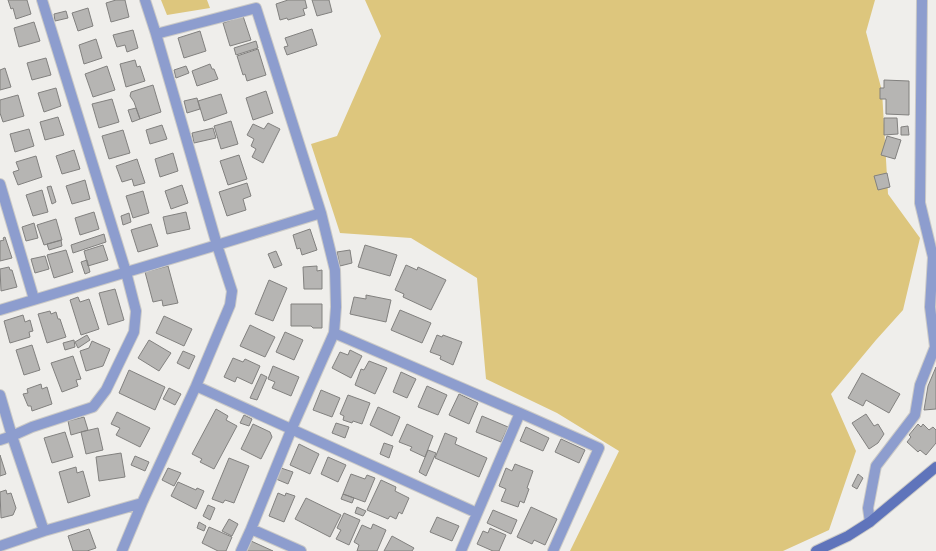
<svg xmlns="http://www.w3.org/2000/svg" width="936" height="551" viewBox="0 0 936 551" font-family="'Sofia Sans Condensed',sans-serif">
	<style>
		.green { fill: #ddc67d }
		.building { fill: #b6b5b3; stroke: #82817f }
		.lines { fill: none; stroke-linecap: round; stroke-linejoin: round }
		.street-casing { stroke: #cbcac7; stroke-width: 12 }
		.secondary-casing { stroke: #cbcac7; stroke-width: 12 }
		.street { stroke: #8d9dce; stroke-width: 10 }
		.secondary { stroke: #5f74bb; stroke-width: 10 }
	</style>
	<rect width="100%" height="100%" fill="#efeeeb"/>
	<path class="green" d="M161 0H207L210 8 167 15Z
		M365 0H875L866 32 882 91 888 194 920 238 903 310 876 340 831 394 856 451 829 530 783 551H570L619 451 557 413 486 379 477 278 411 238 340 233 311 144 337 136 381 36Z"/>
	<path class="building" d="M8 0H27L31 14 16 19 13 8 11 9Z
		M116 0H125L129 17 111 22 106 3Z
		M288 0H305L307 8 303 9 305 15 288 20 287 18 280 20 276 4Z
		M312 0H329L332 12 317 16Z
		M88 8 93 26 78 31 72 13Z
		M66 11 68 18 55 21 54 14Z
		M243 16 251 40 230 46 223 23Z
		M34 22 40 41 19 47 14 28Z
		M312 29 317 45 287 55 284 47 288 46 285 38Z
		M133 30 138 48 127 52 125 45 117 47 113 35Z
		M200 31 206 51 184 58 178 38Z
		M96 39 102 58 84 64 79 45Z
		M256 41 258 48 236 55 234 48Z
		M258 49 266 75 247 81 245 74 243 75 237 56Z
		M46 58 51 75 32 80 27 63Z
		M135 60 137 67 140 66 145 81 126 87 120 64Z
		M210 64 212 69H214L218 79 197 86 192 71Z
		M107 66 115 90 93 97 85 74Z
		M186 66 189 73 176 78 174 70Z
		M5 68 11 87 0 90V70Z
		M884 80 909 81V115L886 114V99H880V88H884Z
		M153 85 161 112 140 119 134 102 130 96 131 92Z
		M56 88 61 106 44 112 38 93Z
		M266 91 273 113 253 120 246 98Z
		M221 94 227 113 204 121 198 101Z
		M18 95 24 116 3 122 0 113V100Z
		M197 98 200 109 187 113 184 101Z
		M112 99 119 122 99 128 92 104Z
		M136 108 140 119 132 122 128 110Z
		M58 117 64 135 45 140 40 122Z
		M884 118H897L898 134 884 135Z
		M231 121 238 144 221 149 214 126Z
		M268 123 280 129 263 163 252 157 256 149 251 146 254 139 247 135 253 124 264 129Z
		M162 125 167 139 150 144 146 130Z
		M908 126 909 135H901V127Z
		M213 128 216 138 194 143 192 133Z
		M29 129 34 146 15 152 10 134Z
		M123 130 130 153 109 159 102 136Z
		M887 136 901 140 895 159 881 155Z
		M74 150 80 169 62 174 56 156Z
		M173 153 178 171 160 177 155 159Z
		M239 155 247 179 228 185 220 161Z
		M36 156 42 177 18 185 13 172 19 170 16 162Z
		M137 159 145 183 134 186 132 179 122 182 116 166Z
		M887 173 890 187 878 190 874 176Z
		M85 180 90 199 72 204 66 186Z
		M247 183 251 196 243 199 246 210 227 216 219 192Z
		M182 185 188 203 171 209 165 191Z
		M51 186 56 202 52 204 47 187Z
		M42 190 48 212 33 216 26 195Z
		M143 191 149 213 133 218 126 196Z
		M94 212 99 229 80 235 75 218Z
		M186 212 190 229 167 234 163 217Z
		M129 213 131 222 123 225 121 216Z
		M56 219 62 240 44 245 37 225Z
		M34 223 38 238 26 241 22 227Z
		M151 224 158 246 138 252 131 230Z
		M310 229 317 250 302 255 300 248 297 249 293 235Z
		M104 234 106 242 73 253 71 245Z
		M5 237 12 258 0 261V241L4 240 3 238Z
		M61 240 62 246 49 250 47 244Z
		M103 245 108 260 88 266 84 251Z
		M365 245 397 255 390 276 358 267Z
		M66 250 73 272 54 278 47 255Z
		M350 250 352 263 340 266 337 252Z
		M276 251 282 265 274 268 268 254Z
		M45 256 49 269 35 273 31 259Z
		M87 260 90 272 85 274 81 262Z
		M406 265 417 270 418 267 446 280 431 310 403 297 404 294 395 290Z
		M168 266 178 303 163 306 162 300 153 302 145 272Z
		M317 266V271L322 270V289H304L303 267Z
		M9 267 10 270H12L17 287 1 291 0 269Z
		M269 280 287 288 273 321 255 314Z
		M115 289 124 320 108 325 99 293Z
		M366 295 391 300 386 322 350 314 354 297 366 299Z
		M78 297 80 302 89 299 99 329 81 335 70 300Z
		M291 304H322V328H313L311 326H291Z
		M400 310 431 323 422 343 391 330Z
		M50 311 51 314 56 312 58 319H60L66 337 47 343 38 314Z
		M23 315 25 322 30 320 33 331 29 332 30 337 10 343 4 321Z
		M164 316 192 329 184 346 156 333Z
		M250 325 275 337 265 357 240 346Z
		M285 332 303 340 294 360 276 352Z
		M87 335 90 340 78 348 75 342Z
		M437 335 442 337 443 335 462 342 453 365 440 359 441 356 430 352Z
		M74 340 75 347 65 350 63 343Z
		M149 340 171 353 159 371 138 358Z
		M92 341 110 349 103 366 86 371 80 351 89 348Z
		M32 345 40 370 24 375 16 350Z
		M350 350 362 356 351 378 332 368 340 352 348 355Z
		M183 351 195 356 189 369 177 363Z
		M73 356 81 379 76 380 78 386 62 392 51 363Z
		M233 358 243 362 245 359 260 366 252 384 237 377 235 382 224 377Z
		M369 361 387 368 375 394 355 385 361 369 364 370Z
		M273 366 299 377 291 396 272 388 275 382 268 379Z
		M936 367V409L924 410 928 386Z
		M129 370 165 387 155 410 119 393Z
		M401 372 416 379 407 398 393 392Z
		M862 373 900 394 889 413 866 400 863 406 848 398Z
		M261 374 267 377 257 400 250 398Z
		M41 384 42 389 47 387 52 404 32 411 31 406H28L23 394 28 393 27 389Z
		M427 386 447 395 438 415 418 407Z
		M169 388 181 394 175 405 163 399Z
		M321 390 340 398 332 417 313 410Z
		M459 394 478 403 469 424 449 415Z
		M348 395 370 403 362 424 353 421 352 423 343 420 344 416 340 414Z
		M378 407 400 417 392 436 370 425Z
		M216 409 228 416 226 420 237 426 214 469 200 462 202 459 192 454Z
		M117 412 150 428 140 447 116 435 120 428 111 424Z
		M866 414 874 426 878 424 884 434 878 443 869 449 852 423Z
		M244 415 252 419 249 426 240 423Z
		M482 416 508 427 501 442 476 432Z
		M84 417 88 430 71 435 68 421Z
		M336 423 349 427 345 438 332 433Z
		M253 424 270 432 272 437 261 459 241 449Z
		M407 424 433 436 425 457 410 450 412 447 399 442Z
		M918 424 921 427 923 424 929 430 933 427 936 430V443L926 455 920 450 918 452 907 442 911 437 909 435Z
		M526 427 549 438 543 451 520 441Z
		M98 428 103 450 86 454 81 432Z
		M65 432 73 457 52 463 44 438Z
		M445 433 457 438 455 444 487 458 479 477 435 458Z
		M561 439 585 450 579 463 555 452Z
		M384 443 393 446 389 458 380 454Z
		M299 444 319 454 310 474 290 465Z
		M428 450 436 453 426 476 419 472Z
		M121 453 125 477 99 481 96 457Z
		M0 455 6 474 0 476Z
		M135 456 149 462 145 471 131 465Z
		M328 457 346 465 338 482 321 474Z
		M229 458 249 466 234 503 225 500 223 503 212 499Z
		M515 464 533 471 527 488 529 489 524 503 520 501 518 507 501 501 506 489 499 486 506 468 512 471Z
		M76 467 77 473 83 471 90 496 68 503 59 472Z
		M168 468 181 473 174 486 162 480Z
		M281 468 293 472 288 484 276 479Z
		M351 474 365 479 367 475 375 478 365 502 343 494Z
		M858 474 863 478 857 489 852 486Z
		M381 480 396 487 395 491 409 498 402 514 399 512 396 519 390 516 388 519 367 510Z
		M178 482 196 490 197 488 204 491 196 509 171 496Z
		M6 490 7 494 11 493 16 508 13 515 1 518 0 492Z
		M278 493 285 496 286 493 295 496 284 522 269 516Z
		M343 494 354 498 352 503 341 499Z
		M306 498 341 515 330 537 295 519Z
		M208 505 215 508 210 520 203 516Z
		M357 507 366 511 363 516 355 513Z
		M531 507 557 519 545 545 534 540 532 544 517 537Z
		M493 510 517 520 511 534 487 523Z
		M344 513 360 520 349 545 336 539 341 530 337 528Z
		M437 517 459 526 452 541 430 532Z
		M229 519 238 524 232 536 222 531Z
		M199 522 206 526 204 531 197 528Z
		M373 524 386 530 377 551H357L359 545 354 542 362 525 371 529Z
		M209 527 232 537 226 551H218L202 543Z
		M490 528 506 535 499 551H493L477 544 483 531 488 533Z
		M89 529 96 548 87 551H73L68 536Z
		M392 536 414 548 412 551H384Z
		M251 541 273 551H246Z"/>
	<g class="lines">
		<g class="street-casing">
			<path id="street" d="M156 34 256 8 321 213 335 270 336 307 334 333 292 428 251 529 241 551
				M0 184 34 299
				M0 310 217 245 321 213
				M334 333 520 413 599 448 553 551
				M196 386 477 513
				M0 395 12 436 44 531
				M0 440 12 436 32 427 93 407 106 390 134 332 136 311 126 272 42 0
				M870 522 868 508 876 466 915 415 920 385 935 347 930 307 933 257 920 203 922 0
				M251 529 301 551
				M0 546 44 531 142 503
				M122 551 142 503 196 386 230 305 232 291 217 245 156 34 145 0
				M461 551 520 413"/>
		</g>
		<g class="secondary-casing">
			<path id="secondary" d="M816 551 848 536 870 522 936 467"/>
		</g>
		<use href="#street" class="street"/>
		<use href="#secondary" class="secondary"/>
	</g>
</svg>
